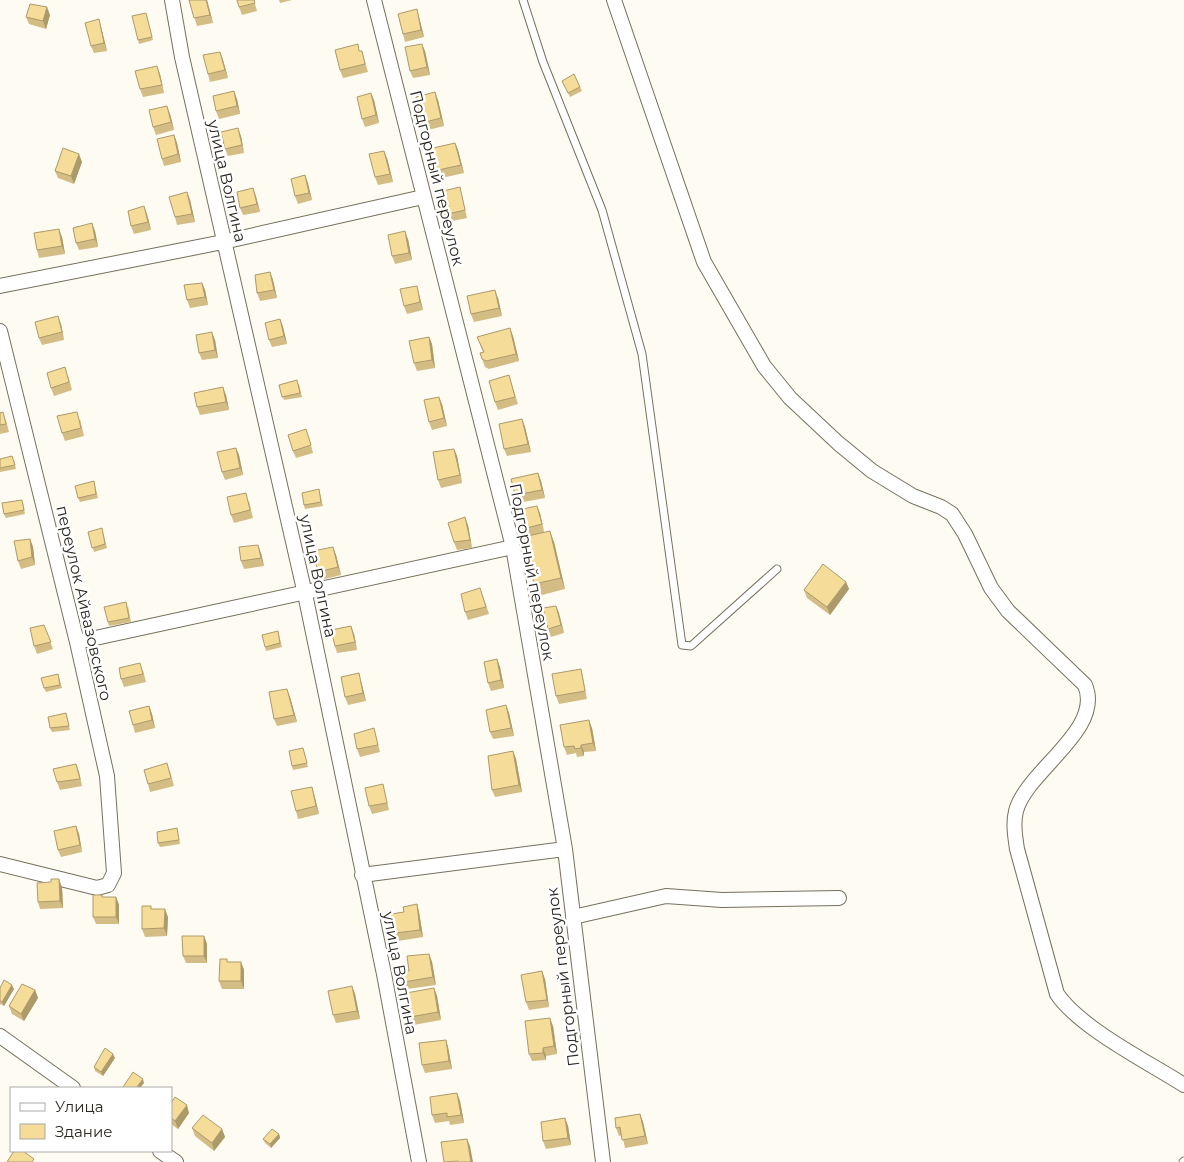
<svg xmlns="http://www.w3.org/2000/svg" width="1184" height="1162" viewBox="0 0 1184 1162" font-family="Montserrat,sans-serif">
	<style>
		.lines { fill: none; stroke-linecap: round; stroke-linejoin: round }
		.service-casing { stroke: #77705e; stroke-width: 9 }
		.minor-casing { stroke: #77705e; stroke-width: 16 }
		.service { stroke: #fff; stroke-width: 7 }
		.minor { stroke: #fff; stroke-width: 14 }
		.wall { fill: #d4bd84 }
		.shaded-wall { fill: #ac9a6b }
		.building { fill: #f6dc99; stroke: #ac9a6b }
		.labels { text-anchor: middle; dominant-baseline: central; stroke-width: 5; stroke-linejoin: round; paint-order: stroke }
		.street-label { font-size: 16px; fill: #2a2720; stroke: #fff }
	</style>
	<rect width="100%" height="100%" fill="#fefbf3"/>
	<g class="lines">
		<g class="service-casing">
			<path id="service" d="M523 0 543 62 602 210 642 354 682 645 691 646 777 569
				M1183 1162 1184 1161"/>
		</g>
		<g class="minor-casing">
			<path id="minor" d="M172 0 182 57 305 594 384 974 419 1162
				M374 0 513 547 565 849 603 1162
				M614 0 704 262 764 366 790 398 838 443 872 471 913 496 941 507 952 514 965 534 991 588 1008 611 1085 685C1104 730 1027 770 1016 811 1013 823 1015 836 1017 849L1057 994C1080 1028 1148 1062 1184 1085
				M0 286 223 242 423 197
				M0 331 77 642 107 776 114 873 108 885 97 888 0 864
				M77 642 513 547
				M362 875 565 849
				M573 917 666 896 722 900 839 898
				M0 1036 73 1088
				M160 1151 176 1162"/>
		</g>
		<use href="#service" class="service"/>
		<use href="#minor" class="minor"/>
	</g>
	<path class="wall" d="M189 0H207L213 23 197 26Z
		M254 0 257 11 242 15 239 7Z
		M279 0H292L280 3Z
		M417 9 424 37 405 42 403 34Z
		M50 15 46 29 29 24 26 17Z
		M147 17 153 40 139 44 138 40Z
		M101 27 107 51 94 53 91 46Z
		M360 51H362L368 72 343 78 340 70Z
		M425 51 430 75 413 78 410 71Z
		M220 52 223 60 228 78 210 82 208 74Z
		M160 74 164 93 143 97 140 89Z
		M562 81 580 87 582 91 570 97Z
		M237 99 240 114 219 119 216 111Z
		M374 100 379 123 365 127 362 119Z
		M438 100 444 126 424 131 422 123Z
		M170 114 174 130 156 135 153 127Z
		M174 135 177 143 181 162 164 166 162 159Z
		M241 136 244 153 228 156 225 149Z
		M455 143 458 150 464 173 437 179 434 171Z
		M387 158 393 182 378 185 375 177Z
		M82 162 74 184 58 178 55 171Z
		M305 175 312 200 298 204 295 196Z
		M253 188 260 212 243 215 240 208Z
		M187 192 190 200 195 222 177 225 175 217Z
		M462 195 467 218 447 222 444 215Z
		M147 214 151 230 134 234 131 226Z
		M95 231 98 247 79 250 76 243Z
		M62 237 65 254 39 258 37 250Z
		M408 239 412 260 395 264 392 256Z
		M270 272 273 280 277 298 260 301 257 293Z
		M202 283 205 290 208 305 190 308 187 300Z
		M419 294 423 310 407 314 404 306Z
		M498 298 502 316 474 322 471 314Z
		M280 319 283 327 287 344 272 347 269 340Z
		M61 324 64 340 42 345 39 338Z
		M513 336 519 361 489 369 485 367 482 359 483 352 477 337Z
		M429 337 432 344 435 368 417 371 414 363Z
		M215 340 218 358 202 360 199 353Z
		M68 375 72 390 54 396 51 388Z
		M509 375 518 404 498 410 495 402Z
		M299 384 302 397 284 400 279 385Z
		M226 395 229 410 200 415 197 407Z
		M442 404 447 426 432 430 429 422Z
		M0 413 6 420 9 432 0 434Z
		M80 419 84 436 65 441 62 433Z
		M522 419 525 427 531 452 507 456 504 449Z
		M309 437 313 453 296 458 293 451Z
		M236 448 239 455 243 475 225 480 222 472Z
		M454 449 457 456 462 483 441 488 438 480Z
		M0 459 14 460 16 469 0 472Z
		M538 473 541 481 545 498 518 503 515 495Z
		M94 481 98 498 80 502 78 498Z
		M319 489 323 506 305 509 304 505Z
		M249 501 253 518 234 523 231 515Z
		M23 503 25 514 6 518 4 514Z
		M540 513 544 532 554 542 565 589 538 596 534 584 525 537 523 529Z
		M468 525 472 548 457 550 454 542Z
		M88 532H103L107 548 94 552Z
		M30 539 33 547 35 565 21 569 18 561Z
		M333 547 336 555 341 575 321 580 318 572Z
		M261 553 264 566 244 569 241 561Z
		M846 582 849 589 830 615 807 598 804 590Z
		M483 596 489 614 468 620 465 612Z
		M128 606 131 622 109 626 108 622Z
		M556 606 564 633 551 637 548 629Z
		M44 625 53 649 37 654 34 646Z
		M278 631 282 647 266 651 265 647Z
		M354 634 357 650 337 653 335 646Z
		M497 659 500 667 504 688 491 691 488 683Z
		M581 669 583 677 587 699 559 704 556 696Z
		M143 670 146 682 124 687 121 679Z
		M58 674 62 688 46 692 44 688Z
		M361 681 366 701 348 705 345 697Z
		M290 697 297 722 277 726 274 719Z
		M506 705 509 713 514 736 493 739 490 732Z
		M149 706 152 714 155 728 135 733 133 725Z
		M66 713 70 730 52 732 50 728Z
		M374 728 380 752 360 757 357 749Z
		M592 728 596 751 584 752V756L577 757 576 753 567 755 564 747Z
		M303 748 308 767 293 770 292 766Z
		M513 751 516 759 522 792 495 797 492 790Z
		M76 764 82 786 60 790 57 782Z
		M170 771 174 786 150 792 148 784Z
		M385 792 389 810 372 814 369 806Z
		M314 794 319 814 298 819 296 811Z
		M76 826 79 834 82 852 61 857 58 850Z
		M177 828 178 832 180 844 160 847 158 843Z
		M62 887 63 908 40 909 38 902Z
		M116 897 119 905V924H96L93 917Z
		M417 904 419 912 423 937 398 941 395 933 404 912Z
		M152 909 168 917 167 936 145 937 142 929Z
		M204 936 207 944V963H186L183 956Z
		M429 954 432 962 436 985 407 989 404 982 409 971Z
		M241 962 244 970V989H222L219 981Z
		M545 979 549 1007 529 1010 526 1002Z
		M352 986 355 994 360 1019 336 1023 333 1015Z
		M0 988 14 989 4 1006 0 1004Z
		M434 988 437 996 441 1020 413 1025 410 1017Z
		M35 990 38 998 24 1021 12 1014 9 1006Z
		M553 1026 557 1054 546 1056V1060L532 1061 529 1054Z
		M446 1040 448 1047 452 1069 425 1073 422 1065Z
		M115 1058 103 1076 95 1071 94 1067Z
		M457 1093 460 1101 464 1123 450 1125 449 1121 435 1123 432 1115Z
		M171 1103 189 1113 178 1129 171 1124Z
		M640 1114 643 1122 648 1144 625 1148 622 1135 619 1136 616 1128Z
		M565 1118 568 1126 571 1145 546 1149 543 1141Z
		M192 1128 222 1129 225 1137 214 1151 195 1136Z
		M279 1134 280 1138 271 1148 265 1143 263 1139Z"/>
	<path class="shaded-wall" d="M206 0H207L213 23 210 15Z
		M47 7 50 15 46 29 43 21Z
		M417 9 424 37 421 30Z
		M99 19 107 51 104 43Z
		M422 44 425 51 430 75 427 67Z
		M220 52 223 60 228 78 225 70Z
		M157 66 160 74 164 93 162 85Z
		M234 91 237 99 240 114 237 106Z
		M435 92 438 100 444 126 441 118Z
		M371 93 374 100 379 123 376 115Z
		M167 106 170 114 174 130 171 122Z
		M238 128 241 136 244 153 242 145Z
		M174 135 177 143 181 162 178 154Z
		M455 143 458 150 464 173 461 165Z
		M384 151 387 158 393 182 390 174Z
		M79 154 82 162 74 184 71 176Z
		M305 175 308 183 312 200 309 193Z
		M253 188 256 196 260 212 257 204Z
		M187 192 190 200 195 222 192 214Z
		M144 206 147 214 151 230 148 222Z
		M92 223 95 231 98 247 95 239Z
		M59 229 62 237 65 254 62 246Z
		M405 231 408 239 412 260 409 253Z
		M270 272 273 280 277 298 274 290Z
		M202 283 205 290 208 305 205 297Z
		M417 286 423 310 420 302Z
		M495 290 498 298 502 316 499 308Z
		M58 316 61 324 64 340Z
		M280 319 283 327 287 344 284 336Z
		M510 328 513 336 519 361 516 354Z
		M212 332 215 340 218 358 215 350Z
		M429 337 432 344 435 368 432 360Z
		M223 387 226 395 229 410 226 402Z
		M439 397 442 404 447 426 444 418Z
		M522 419 525 427 531 452 528 444Z
		M236 448 239 455 243 475 240 468Z
		M454 449 457 456 462 483 460 475Z
		M538 473 541 481 545 498 542 490Z
		M537 506 540 513 544 532 542 524Z
		M465 517 468 525 472 548 470 540Z
		M550 531 554 542 565 589 561 578Z
		M30 539 33 547 35 565 32 557Z
		M258 545 261 553 264 566 261 558Z
		M333 547 336 555 341 575 338 567Z
		M846 582 849 589 830 615 827 607Z
		M556 606 559 613 564 633 561 625Z
		M351 626 354 634 357 650Z
		M497 659 500 667 504 688 501 680Z
		M359 673 366 701 363 693Z
		M287 689 290 697 297 722 294 715Z
		M506 705 509 713 514 736 511 728Z
		M149 706 152 714 155 728 152 720Z
		M589 720 592 728 596 751 593 743Z
		M581 745 584 752V756L581 748Z
		M513 751 516 759 522 792 519 785Z
		M76 764 79 772 82 786 80 779Z
		M312 787 314 794 319 814 316 806Z
		M76 826 79 834 82 852 80 845Z
		M59 879 62 887 63 908 60 901Z
		M116 897 119 905V924L116 917Z
		M417 904 419 912 423 937 420 930Z
		M165 909 168 917 167 936 164 928Z
		M204 936 207 944V963L204 956Z
		M429 954 432 962 436 985 433 977Z
		M241 962 244 970V989L241 981Z
		M542 971 545 979 549 1007 547 1000Z
		M12 985 14 989 4 1006 2 1002Z
		M352 986 355 994 360 1019 357 1011Z
		M434 988 437 996 441 1020 438 1012Z
		M35 990 38 998 24 1021 21 1014Z
		M550 1018 553 1026 557 1054 554 1046Z
		M446 1040 448 1047 452 1069 449 1061Z
		M543 1048 546 1056V1060L543 1053Z
		M113 1054 115 1058 103 1076 101 1072Z
		M143 1079 144 1083 140 1088H136Z
		M457 1093 460 1101 464 1123 461 1115Z
		M187 1105 189 1113 178 1129 175 1121Z
		M640 1114 643 1122 648 1144 645 1136Z
		M565 1118 568 1126 571 1145 568 1138Z
		M222 1129 225 1137 214 1151 212 1143Z
		M279 1134 280 1138 271 1148 270 1144Z
		M467 1139 470 1146 473 1162H471Z"/>
	<path class="building" d="M189 0H206L210 15 194 18Z
		M237 0H254L255 3 239 7Z
		M30 4 47 7 43 21 26 17Z
		M417 9 421 30 403 34 398 14Z
		M146 13 152 37 138 40 132 16Z
		M99 19 104 43 91 46 85 23Z
		M358 44 359 51H362L365 64 340 70 335 50Z
		M422 44 427 67 410 71 405 47Z
		M220 52 225 70 208 74 203 55Z
		M157 66 162 85 140 89 135 71Z
		M574 74 580 87 568 93 562 81Z
		M234 91 237 106 216 111 213 96Z
		M435 92 441 118 422 123 416 97Z
		M371 93 376 115 362 119 357 97Z
		M167 106 171 122 153 127 149 110Z
		M238 128 242 145 225 149 221 132Z
		M174 135 178 154 162 159 157 139Z
		M455 143 461 165 434 171 429 149Z
		M63 148 79 154 71 176 55 171Z
		M384 151 390 174 375 177 369 154Z
		M305 175 309 193 295 196 291 179Z
		M460 187 465 210 444 215 439 192Z
		M253 188 257 204 240 208 237 192Z
		M187 192 192 214 175 217 169 197Z
		M144 206 148 222 131 226 128 211Z
		M92 223 95 239 76 243 73 228Z
		M59 229 62 246 37 250 34 233Z
		M405 231 409 253 392 256 388 235Z
		M270 272 274 290 257 293 255 275Z
		M202 283 205 297 187 300 184 285Z
		M417 286 420 302 404 306 400 289Z
		M495 290 499 308 471 314 467 296Z
		M58 316 62 332 39 338 35 322Z
		M280 319 284 336 269 340 265 323Z
		M510 328 516 354 486 361 482 359 480 353 484 352 477 337Z
		M212 332 215 350 199 353 196 335Z
		M429 337 432 360 414 363 409 341Z
		M65 367 69 382 51 388 47 373Z
		M509 375 515 397 495 402 489 381Z
		M297 380 300 393 282 397 279 385Z
		M223 387 226 402 197 407 194 393Z
		M439 397 444 418 429 422 424 400Z
		M3 412 6 424 0 425V413Z
		M77 412 81 428 62 433 57 416Z
		M522 419 528 444 504 449 499 424Z
		M306 429 311 445 293 451 288 435Z
		M236 448 240 468 222 472 217 452Z
		M454 449 460 475 438 480 433 452Z
		M12 456 15 465 0 468V459Z
		M538 473 542 490 515 495 511 479Z
		M94 481 96 494 78 498 75 486Z
		M319 489 321 502 304 505 302 493Z
		M246 493 250 510 231 515 227 497Z
		M22 500 24 510 4 514 2 503Z
		M537 506 542 524 523 529 518 510Z
		M465 517 470 540 454 542 448 523Z
		M102 528 105 544 92 548 88 532Z
		M550 531 561 578 534 584 523 537Z
		M30 539 32 557 18 561 14 541Z
		M258 545 261 558 241 561 239 547Z
		M333 547 338 567 318 572 313 551Z
		M823 564 846 582 827 607 804 590Z
		M480 588 486 607 465 612 461 594Z
		M126 602 129 618 108 622 104 607Z
		M556 606 561 625 548 629 543 608Z
		M44 625 51 642 34 646 30 628Z
		M351 626 355 642 335 646 331 630Z
		M278 631 280 643 265 647 262 635Z
		M497 659 501 680 488 683 484 662Z
		M140 663 143 674 121 679 119 668Z
		M581 669 585 691 556 696 552 674Z
		M359 673 363 693 345 697 341 677Z
		M58 674 60 685 44 688 41 678Z
		M287 689 294 715 274 719 269 692Z
		M506 705 511 728 490 732 486 710Z
		M149 706 152 720 133 725 129 711Z
		M66 713 69 726 50 728 48 717Z
		M589 720 593 743 581 745V748L575 749 574 746 564 747 560 725Z
		M374 728 378 745 357 749 354 734Z
		M303 748 307 763 292 766 289 751Z
		M513 751 519 785 492 790 488 756Z
		M167 763 171 778 148 784 144 770Z
		M76 764 80 779 57 782 53 769Z
		M383 784 387 803 369 806 365 788Z
		M312 787 316 806 296 811 291 791Z
		M76 826 80 845 58 850 54 831Z
		M177 828 179 840 158 843 157 832Z
		M51 879H59L60 901 38 902 37 883 51 882Z
		M93 895H102V897H116V917H93Z
		M417 904 420 930 395 933 391 914 404 912 403 907Z
		M142 906H151V909H165L164 928 142 929Z
		M182 936H204V956H183Z
		M429 954 433 977 404 982 403 971H409L407 956Z
		M220 959H227V962H241V981H219Z
		M542 971 547 1000 526 1002 521 975Z
		M4 980 12 985 2 1002 0 1001V988Z
		M22 984 35 990 21 1014 9 1006Z
		M352 986 357 1011 333 1015 328 991Z
		M434 988 438 1012 410 1017 406 993Z
		M550 1018 554 1046 543 1048V1053L529 1054 525 1021Z
		M446 1040 449 1061 422 1065 419 1043Z
		M105 1048 113 1054 101 1072 94 1067Z
		M133 1072 143 1079 136 1088H125L123 1087Z
		M457 1093 461 1115 447 1117V1113L432 1115 430 1097Z
		M175 1097 187 1105 175 1121 171 1118V1103Z
		M640 1114 645 1136 622 1140 620 1127 616 1128 615 1118Z
		M203 1115 222 1129 212 1143 192 1128Z
		M565 1118 568 1138 543 1141 541 1122Z
		M272 1129 279 1134 270 1144 263 1139Z
		M467 1139 471 1162H459L458 1161 444 1162 441 1142Z
		M14 1151H23L34 1159 32 1162H7Z"/>
	<g class="labels">
		<g class="street-label">
			<text transform="translate(437 178) rotate(76)">Подгорный переулок</text>
			<text transform="translate(227 181) rotate(77)">улица Волгина</text>
			<text transform="translate(532 572) rotate(79)">Подгорный переулок</text>
			<text transform="translate(318 576) rotate(78)">улица Волгина</text>
			<text transform="translate(84 603) rotate(77)">переулок Айвазовского</text>
			<text transform="translate(400 973) rotate(79)">улица Волгина</text>
			<text transform="translate(563 977) rotate(-97)">Подгорный переулок</text>
		</g>
	</g>
	<rect x="10" y="1087" width="162" height="65" fill="#ffffff" stroke="#aaa9a6"/>
	<rect x="20" y="1103" width="25" height="8" fill="#ffffff" stroke="#aaa9a6"/>
	<text x="55" y="1112" font-size="15" fill="#2a2720">Улица</text>
	<rect x="20" y="1124" width="25" height="15" fill="#f6dc99" stroke="#aaa9a6"/>
	<text x="55" y="1137" font-size="15" fill="#2a2720">Здание</text>
</svg>
